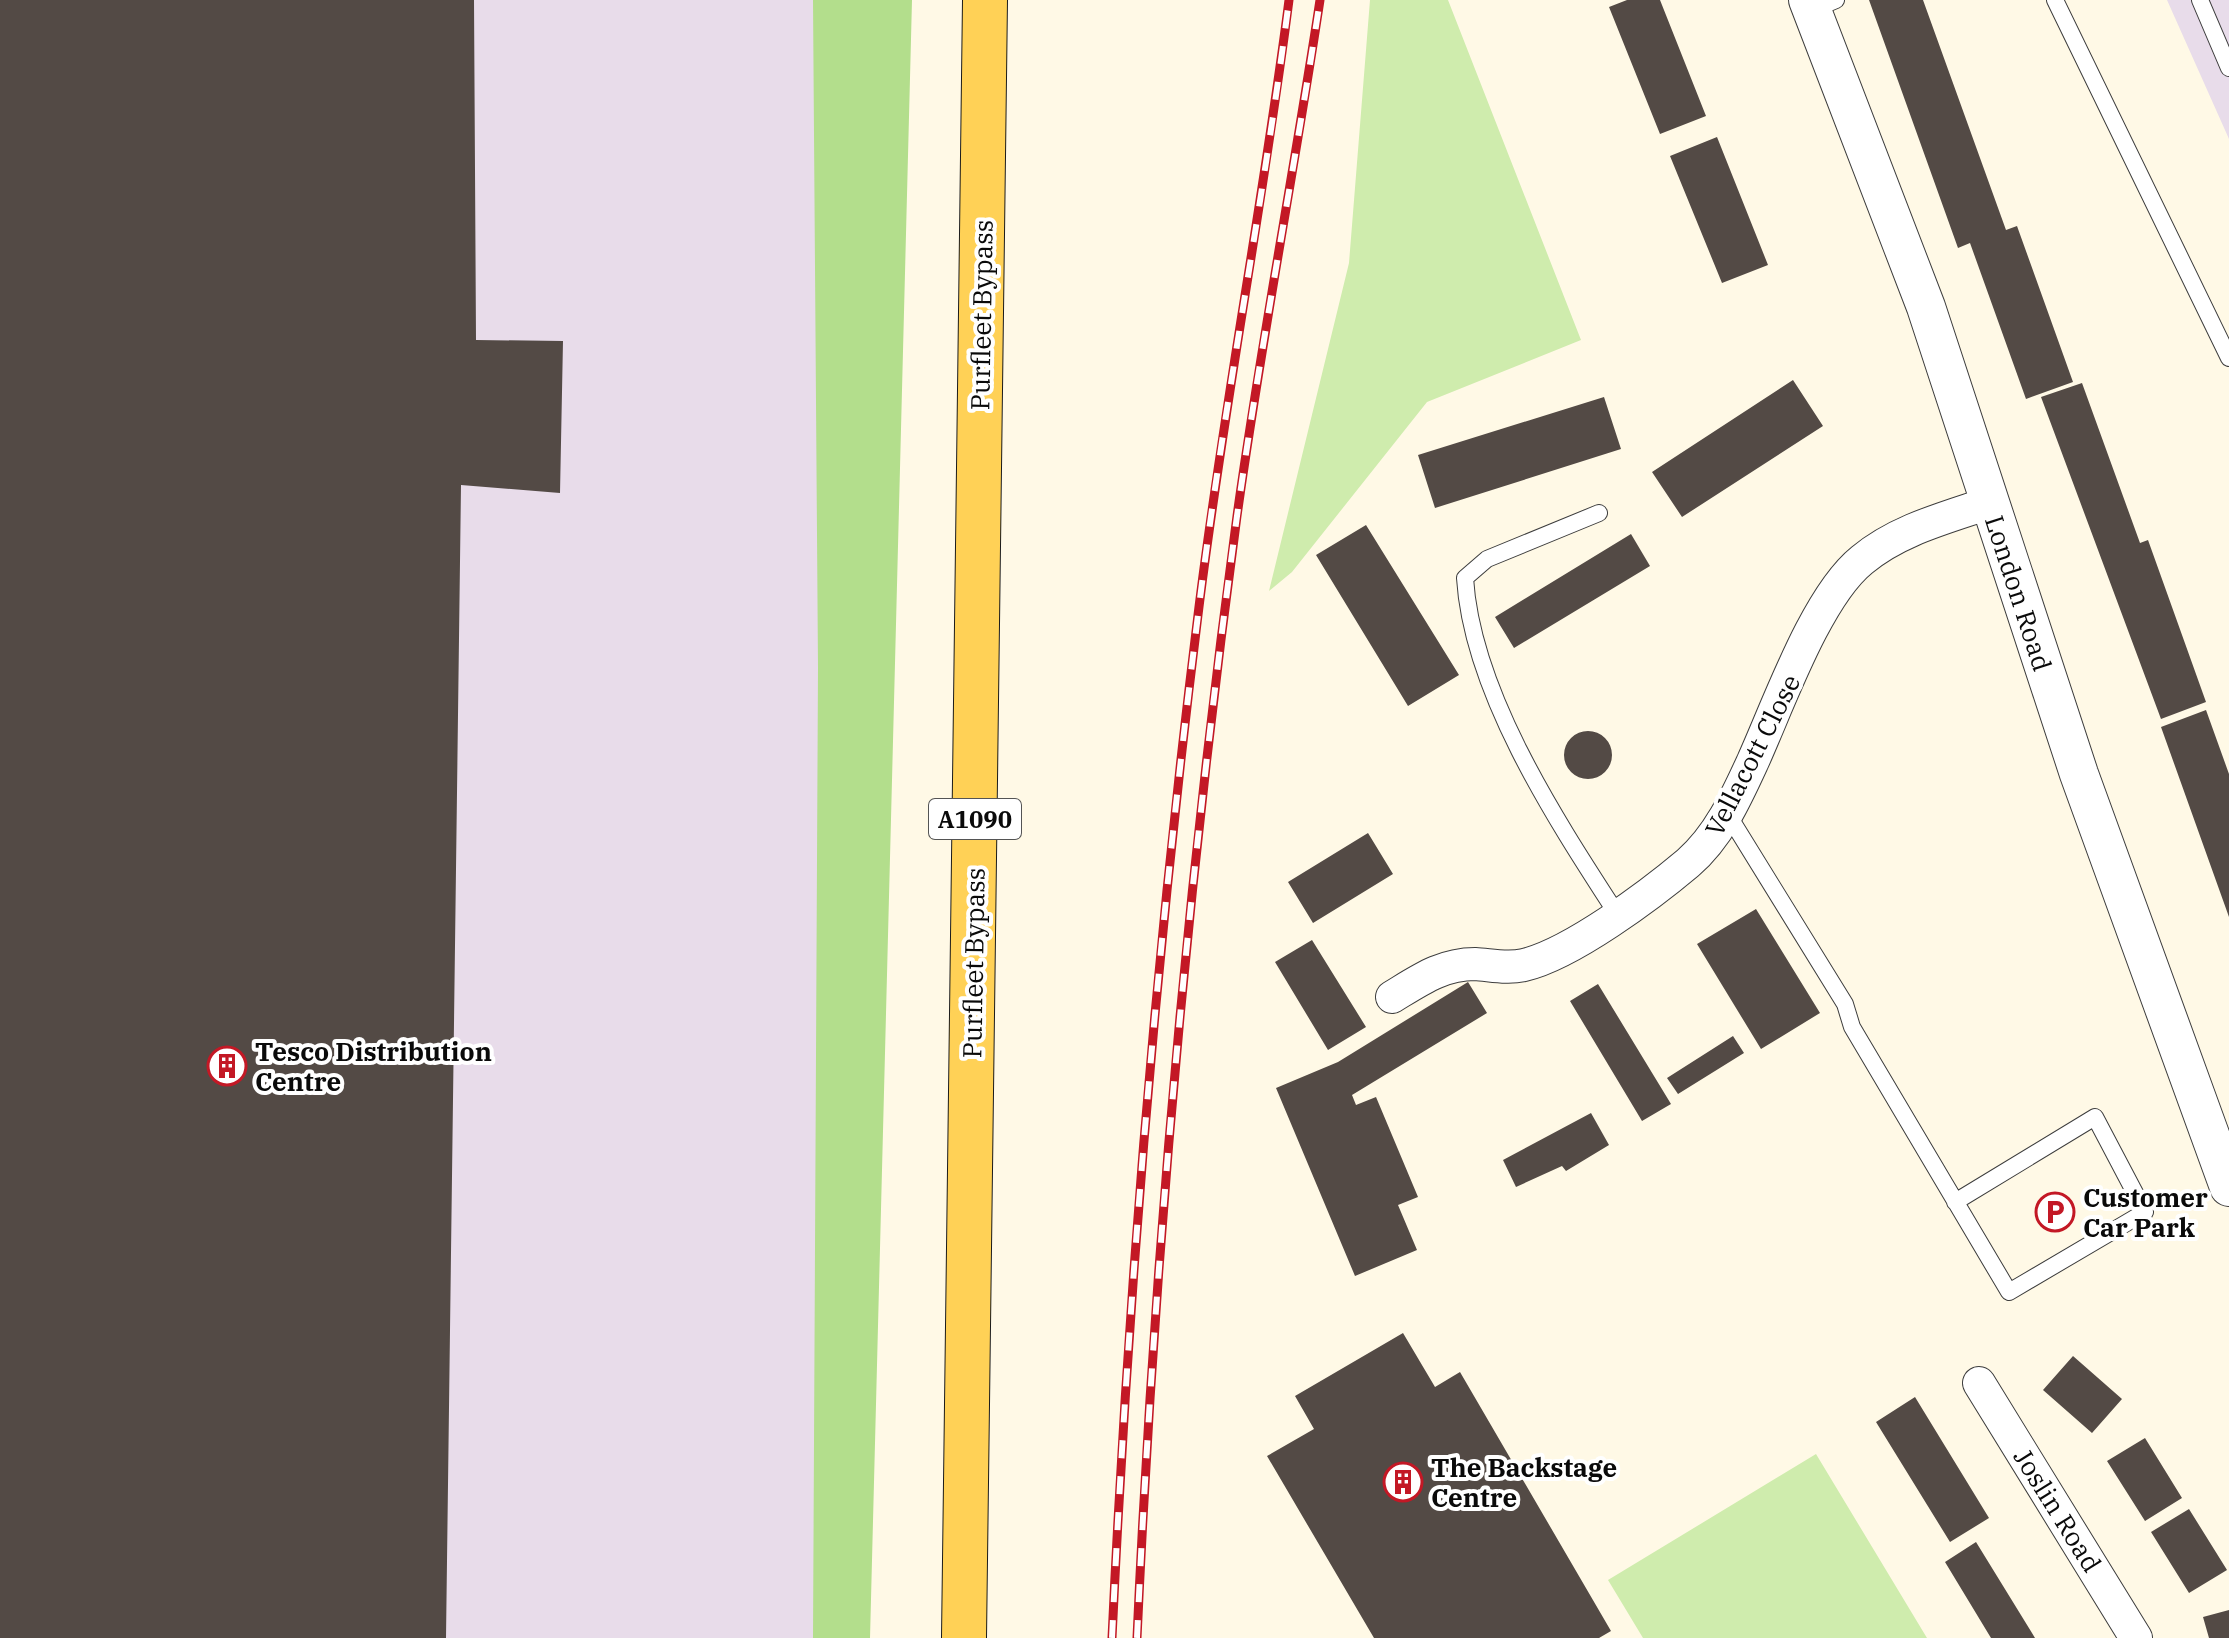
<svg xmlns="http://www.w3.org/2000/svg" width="2229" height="1638" viewBox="0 0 2229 1638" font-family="'IBM Plex Serif',serif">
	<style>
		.industrial { fill: #e8dcea }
		.green { fill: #cfecad }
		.forest { fill: #b3de8c }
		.building { fill: #534a45 }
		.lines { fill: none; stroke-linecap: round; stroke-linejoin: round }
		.service-casing { stroke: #3d3d3d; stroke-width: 18 }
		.minor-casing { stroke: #3d3d3d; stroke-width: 34 }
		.tertiary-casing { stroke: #3d3d3d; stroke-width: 40 }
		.primary-casing { stroke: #1b1b1b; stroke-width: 46 }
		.service { stroke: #fff; stroke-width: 16 }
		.minor { stroke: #fff; stroke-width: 32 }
		.tertiary { stroke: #fff; stroke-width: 38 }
		.primary { stroke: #ffd156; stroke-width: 44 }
		.rail-casing { stroke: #c31825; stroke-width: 9 }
		.rail { stroke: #fff; stroke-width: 6; stroke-dasharray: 18; stroke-linecap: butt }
		.labels { text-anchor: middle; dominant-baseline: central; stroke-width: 8; stroke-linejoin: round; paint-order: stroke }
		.shield { fill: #fff; stroke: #545454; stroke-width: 2 }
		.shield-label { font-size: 24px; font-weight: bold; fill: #0a0a0a }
		.street-label { font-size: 26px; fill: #0a0a0a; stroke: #fff }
		.poi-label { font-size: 26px; font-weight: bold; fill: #0a0a0a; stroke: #fff; text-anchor: start }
	</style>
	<rect width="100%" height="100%" fill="#fff9e6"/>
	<path class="industrial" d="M0 0H849L832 1638H0Z
		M2167 0H2229V139Z"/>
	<path class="green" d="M1370 0H1448L1581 340 1427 402 1292 572 1269 591 1349 263Z
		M1816 1454 1927 1638H1643L1608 1580Z"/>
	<path class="forest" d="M813 0H912L870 1638H813L818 667Z"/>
	<path class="building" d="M0 0H474L476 340 563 341 560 493 461 485 446 1638H0Z
		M1627 0H1660L1706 116 1660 134 1609 7Z
		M1869 0H1923L2006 230 2017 226 2073 382 2026 399 1970 243 1958 248Z
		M1717 137 1768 265 1722 283 1670 156Z
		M1793 380 1823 426 1682 517 1652 472Z
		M2082 383 2140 543 2148 540 2206 702 2161 719 2041 397Z
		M1604 397 1621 449 1435 508 1418 455Z
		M1366 525 1459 675 1408 706 1316 555Z
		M1631 534 1650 566 1514 648 1495 617Z
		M2206 710 2229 774V917L2161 727Z
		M1564 755a24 24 0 1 1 48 0a24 24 0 1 1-48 0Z
		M1368 833 1393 874 1313 923 1288 882Z
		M1756 909 1820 1013 1761 1049 1697 944Z
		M1312 940 1366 1027 1328 1050 1275 962Z
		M1468 982 1487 1013 1352 1095 1356 1105 1376 1097 1418 1197 1398 1205 1417 1250 1355 1276 1276 1088 1338 1062Z
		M1598 984 1671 1104 1642 1121 1570 1001Z
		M1733 1036 1744 1053 1678 1094 1667 1078Z
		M1591 1113 1609 1145 1566 1171 1562 1166 1516 1187 1503 1160Z
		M1403 1333 1435 1387 1460 1372 1611 1631 1599 1638H1374L1267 1456 1314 1429 1295 1396Z
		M2073 1356 2122 1399 2092 1433 2043 1390Z
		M1915 1397 1989 1518 1950 1542 1876 1422Z
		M2145 1438 2182 1498 2145 1521 2107 1461Z
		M2189 1509 2227 1570 2189 1593 2151 1532Z
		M1976 1542 2035 1638H1991L1945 1562Z
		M2229 1610V1638H2209L2203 1617Z"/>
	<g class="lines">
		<g class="service-casing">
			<path id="service" d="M2055 0 2229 358
				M2200 0 2229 68
				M1812 10 1836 0
				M1599 513 1487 559 1465 578C1472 692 1556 820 1617 914
				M1727 813 1845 1004 1852 1027 2009 1292 2145 1212 2095 1117 1955 1202"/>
		</g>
		<g class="minor-casing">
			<path id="minor" d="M1392 997C1420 980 1442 964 1475 964 1491 965 1508 969 1524 965 1571 954 1650 895 1688 863 1719 836 1736 798 1753 761 1778 706 1816 597 1862 560 1898 530 1945 518 1989 503
				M1979 1383 2136 1638"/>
		</g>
		<g class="tertiary-casing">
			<path id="tertiary" d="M1808 0 1926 307 2079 774 2229 1187"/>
		</g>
		<g class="primary-casing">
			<path id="primary" d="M964 1638 985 0"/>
		</g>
		<use href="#service" class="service"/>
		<use href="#minor" class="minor"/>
		<use href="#tertiary" class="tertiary"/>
		<use href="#primary" class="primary"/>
		<g class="rail-casing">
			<path id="rail" d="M1112 1638C1128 1296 1156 954 1198 615 1223 409 1263 205 1289 0
				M1137 1638C1154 1263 1187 888 1237 516 1261 343 1294 172 1320 0"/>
		</g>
		<use href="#rail" class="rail"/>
	</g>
	<defs>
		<g id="building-ring" transform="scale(2)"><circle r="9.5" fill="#fff" stroke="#c31825" stroke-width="1.5"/><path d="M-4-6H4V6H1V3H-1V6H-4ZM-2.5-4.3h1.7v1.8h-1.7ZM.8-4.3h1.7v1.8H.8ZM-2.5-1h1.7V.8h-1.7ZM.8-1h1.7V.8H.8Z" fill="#c31825"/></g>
		<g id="parking-ring" transform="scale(2)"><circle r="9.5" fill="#fff" stroke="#c31825" stroke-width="1.5"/><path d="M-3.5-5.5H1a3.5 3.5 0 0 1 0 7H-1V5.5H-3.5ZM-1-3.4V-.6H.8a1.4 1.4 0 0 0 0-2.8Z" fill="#c31825"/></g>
	</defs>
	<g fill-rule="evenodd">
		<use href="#building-ring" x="227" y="1066"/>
		<use href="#parking-ring" x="2055" y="1212"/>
		<use href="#building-ring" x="1403" y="1482"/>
	</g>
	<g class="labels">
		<rect class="shield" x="929" y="799" width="92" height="40" rx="6"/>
		<g class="shield-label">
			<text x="975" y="819">A1090</text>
		</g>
		<g class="street-label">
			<text transform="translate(981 315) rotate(-89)">Purfleet Bypass</text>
			<text transform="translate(2019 593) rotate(72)">London Road</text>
			<text transform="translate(1752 755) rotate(-63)">Vellacott Close</text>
			<text transform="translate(973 963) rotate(-89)">Purfleet Bypass</text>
			<text transform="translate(2058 1510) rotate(58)">Joslin Road</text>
		</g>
		<g class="poi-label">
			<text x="255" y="1051">Tesco Distribution<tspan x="255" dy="30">Centre</tspan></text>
			<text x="2083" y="1197">Customer<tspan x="2083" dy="30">Car Park</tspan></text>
			<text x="1431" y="1467">The Backstage<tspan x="1431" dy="30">Centre</tspan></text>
		</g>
	</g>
</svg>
